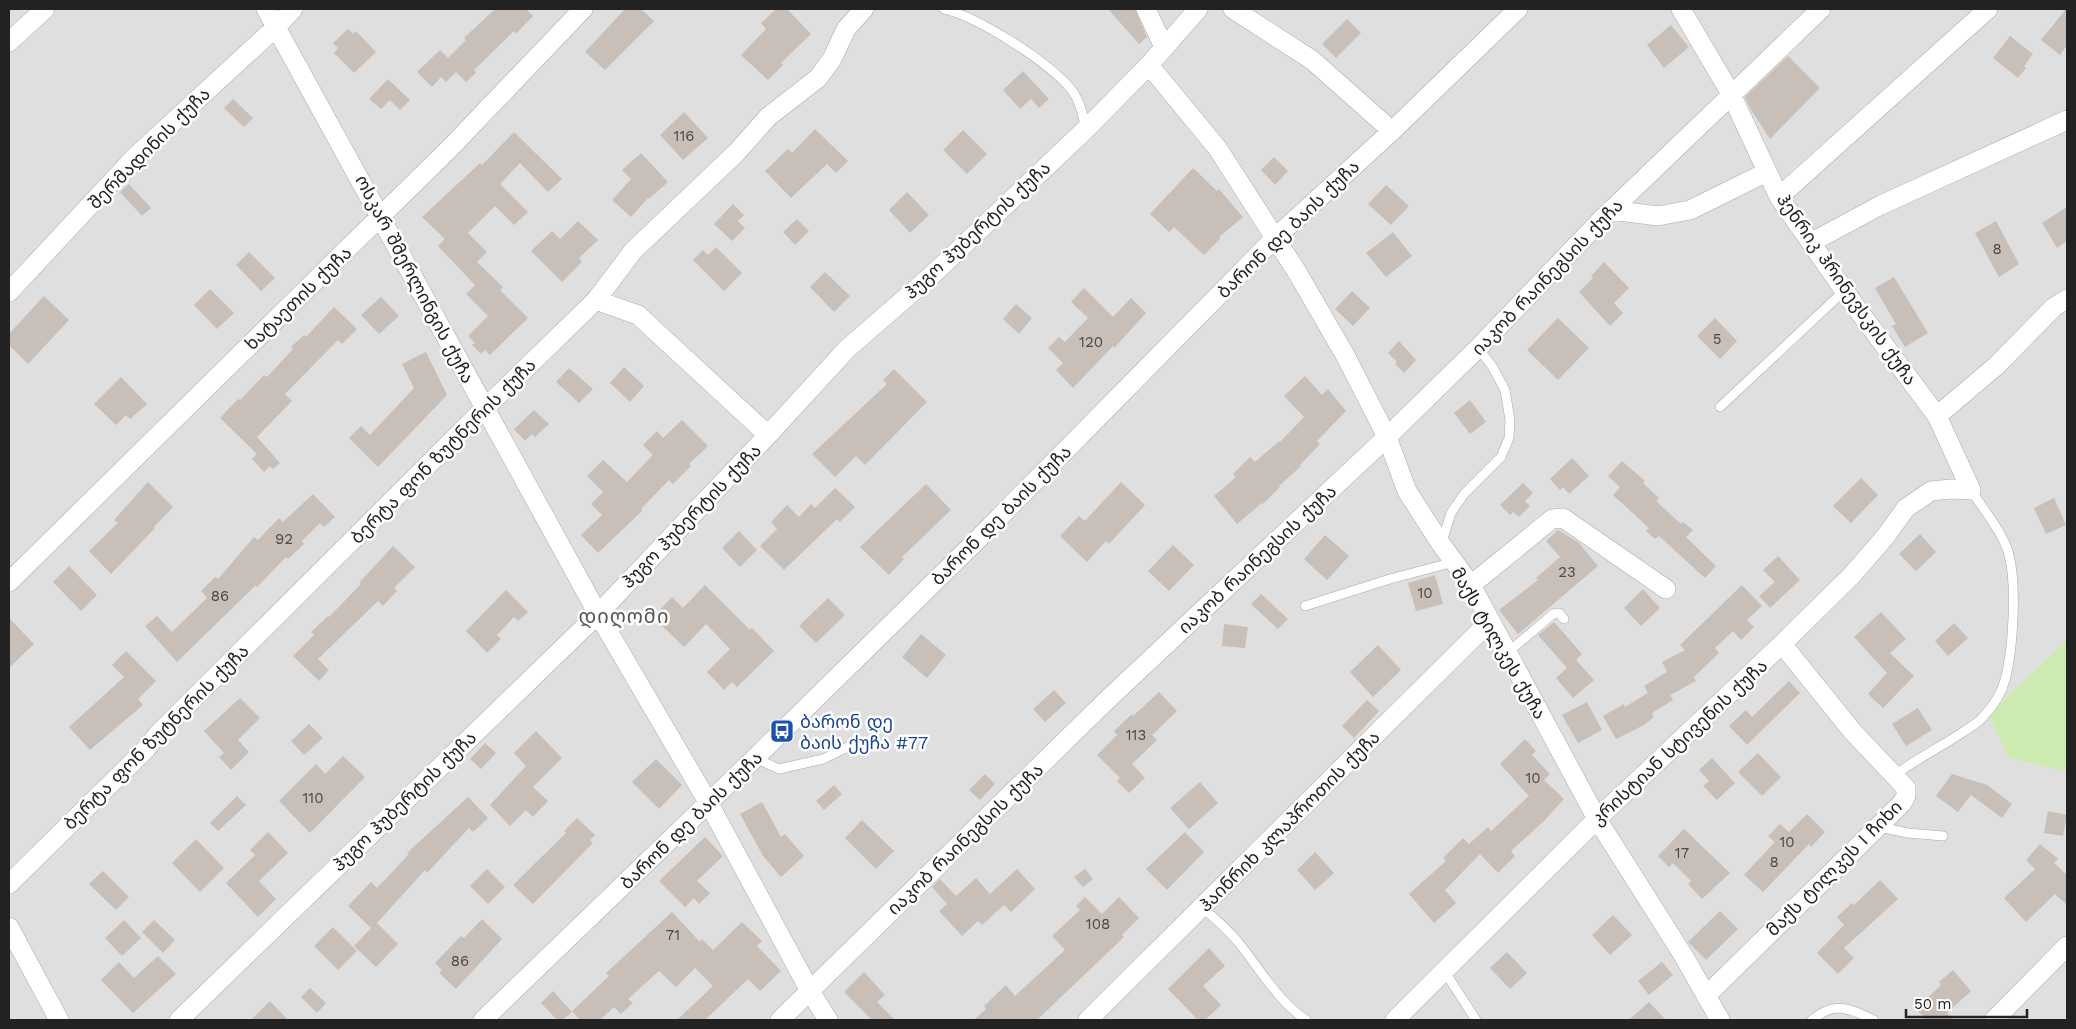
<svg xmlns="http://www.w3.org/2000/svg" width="2076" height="1029" viewBox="0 0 2076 1029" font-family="'Work Sans','Noto Sans Georgian',sans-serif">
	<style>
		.residential { fill: #e0dfdf }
		.grass { fill: #cdebb0 }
		.building { fill: #c7bfb8 }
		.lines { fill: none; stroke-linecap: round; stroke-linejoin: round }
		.service-casing { stroke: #a9a9a9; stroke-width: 10 }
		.minor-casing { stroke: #a9a9a9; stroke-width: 20 }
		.service { stroke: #fff; stroke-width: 9 }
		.minor { stroke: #fff; stroke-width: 19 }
		.labels { text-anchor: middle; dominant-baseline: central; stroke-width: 5; stroke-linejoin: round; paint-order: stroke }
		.number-label { font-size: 15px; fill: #4b4948 }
		.street-label { font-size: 18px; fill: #222; stroke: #fff }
		.transit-label { font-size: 18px; fill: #164399; stroke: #fff; text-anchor: start }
		.quarter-label { font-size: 20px; letter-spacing: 1px; fill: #555; stroke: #fff }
	</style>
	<rect width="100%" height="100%" fill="#f2efe9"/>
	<path class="residential" d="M9 9H2067V640L1988 715 2009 758 2067 772V1020H9Z"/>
	<path class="grass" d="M2067 640V772L2009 758 1988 715Z"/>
	<path class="building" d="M495 9H526L533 16 516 34 514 31 474 70 476 73 466 82 456 72 446 82 441 77 432 87 417 72 440 50 448 58 466 40 464 38Z
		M625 9H641L654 21 605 70 585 52Z
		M776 9H787L811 34 781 63 783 65 768 80 741 55 766 29 761 23Z
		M1108 9H1135L1147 37 1139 44Z
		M2066 9H2067V45L2060 55 2041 40Z
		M1347 19 1361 33 1336 58 1322 44Z
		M1671 25 1689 47 1664 68 1647 45Z
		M348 29 353 34 356 31 376 52 354 73 334 53 338 48 333 43Z
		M2010 36 2033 54 2024 66 2026 68 2018 78 1993 58Z
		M1788 56 1820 88 1770 139 1751 110 1745 97Z
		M1023 71 1049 99 1039 108 1031 99 1020 109 1003 90Z
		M388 79 410 100 400 110 390 100 381 109 369 99Z
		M233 99 253 118 244 127 224 108Z
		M684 112 708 138 683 160 660 135Z
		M815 129 848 161 836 173 827 164 791 198 765 171 788 149 792 153Z
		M963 130 987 154 967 174 943 150Z
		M514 132 562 179 548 192 520 163 500 184 528 212 514 225 495 206 468 233 487 252 477 262 503 287 500 290 528 318 490 355 485 350 481 354 472 345 475 343 468 336 488 316 466 294 475 285 438 246 445 239 422 217 480 163 482 165Z
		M641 153 668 182 649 199 648 198 631 217 612 200 631 179 622 170Z
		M1274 157 1288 171 1275 185 1261 170Z
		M1193 168 1217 191 1219 189 1243 217 1219 237 1221 238 1204 255 1174 227 1169 232 1150 214Z
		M129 184 151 208 142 216 120 192Z
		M1386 185 1409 206 1391 225 1368 204Z
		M907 192 929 215 910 233 889 210Z
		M733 204 744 215 738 221 745 228 732 241 714 224Z
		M2067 207V241L2057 248 2042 223Z
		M797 219 809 231 795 245 783 232Z
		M578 221 598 240 579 258 582 262 562 282 531 251 552 231 560 239Z
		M1996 221 2019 264 1999 277 1975 233Z
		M1393 232 1412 256 1386 277 1366 253Z
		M716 247 742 273 724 291 693 260 703 250 708 255Z
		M249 252 275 278 261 291 236 265Z
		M1604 262 1629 288 1614 303 1623 313 1610 326 1579 292 1593 278 1591 276Z
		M825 272 850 296 834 312 810 287Z
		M1894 277 1928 333 1905 347 1892 326 1896 324 1875 288Z
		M1084 288 1113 317 1131 298 1146 313 1127 334 1114 348 1113 346 1073 388 1056 370 1063 363 1048 348 1059 337 1065 342 1088 318 1071 302Z
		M210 289 234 313 217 329 194 305Z
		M1352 291 1370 308 1353 326 1335 309Z
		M44 296 69 320 28 364 9 345V334Z
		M381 297 399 316 379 334 361 315Z
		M1016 304 1032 318 1019 334 1003 319Z
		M334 307 357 329 342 344 338 340 285 394 292 401 257 437 280 463 273 469 270 466 264 472 252 459 257 454 220 418 238 399 240 400 264 375 267 377 293 349 291 347 304 335 306 337Z
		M1558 318 1589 348 1558 380 1527 350Z
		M1715 318 1737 341 1720 359 1697 336Z
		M1399 341 1416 360 1404 373 1395 364 1397 362 1388 353Z
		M426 352 447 395 378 467 349 438 361 426 370 435 414 388 402 364Z
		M624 367 644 386 630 402 610 383Z
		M569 368 593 389 579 403 556 382Z
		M894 369 927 402 865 465 856 456 835 477 812 454 887 384 883 380Z
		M1305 376 1322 395 1328 389 1346 411 1317 441 1320 444 1300 465 1301 466 1279 486 1280 487 1263 504 1262 503 1237 524 1214 496 1236 477 1233 474 1250 457 1255 462 1279 441 1280 442 1304 417 1284 396Z
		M121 377 147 404 130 419 126 415 116 425 94 404Z
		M1470 400 1486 422 1470 434 1454 413Z
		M534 410 549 424 535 437 532 434 525 441 514 429Z
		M682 420 708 446 689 464 691 466 673 484 669 480 641 509 642 511 598 553 581 535 602 515 591 504 603 492 587 476 603 460 627 482 653 455 643 445 657 431 663 438Z
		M1572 458 1589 476 1569 494 1563 487 1560 490 1550 479Z
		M1622 461 1645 481 1643 483 1659 498 1656 501 1681 524 1683 522 1693 530 1686 537 1716 566 1705 578 1659 536 1655 539 1646 531 1649 528 1613 495 1620 487 1608 476Z
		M1861 478 1878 495 1851 523 1833 506Z
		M148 482 173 507 154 527 155 528 111 574 89 551 118 523 114 520Z
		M1121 482 1145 505 1109 544 1106 541 1087 562 1060 536 1079 516 1085 521Z
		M1523 483 1533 493 1525 501 1530 506 1519 517 1513 512 1510 515 1500 505Z
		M926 484 951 510 902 557 904 559 889 575 860 547Z
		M835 488 855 507 840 522 837 519 784 570 760 546 777 529 771 522 787 505 799 517 811 504 815 508Z
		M313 494 335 517 324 527 320 523 302 541 304 544 288 559 286 557 257 587 255 586 177 662 145 626 157 616 172 632 207 598 201 591 215 577 218 579 254 537 258 540 279 518 283 522Z
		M2054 498 2066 525 2046 534 2034 508Z
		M1558 530 1578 542 1598 566 1518 634 1499 610 1538 580 1536 578 1560 557 1546 541Z
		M739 531 757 550 740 567 722 548Z
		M1920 534 1936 552 1916 571 1899 554Z
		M1325 535 1349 556 1327 580 1304 559Z
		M1173 545 1194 565 1169 591 1148 571Z
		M393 546 415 567 394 588 397 591 383 606 378 601 318 659 329 670 319 681 293 656 314 635 311 632 328 616 329 617 361 584 359 583Z
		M1778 556 1800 580 1770 608 1759 596 1775 582 1763 570Z
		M69 566 97 595 81 611 53 582Z
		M1435 575 1443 604 1416 611 1408 583Z
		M705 585 750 630 752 628 774 651 737 687 732 682 724 690 707 672 730 649 706 624 684 647 653 617 672 597 683 608Z
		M1742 585 1762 606 1747 620 1754 627 1741 640 1733 631 1715 648 1719 653 1694 677 1696 681 1670 695 1673 700 1652 713 1654 717 1644 725 1616 739 1603 716 1624 704 1625 707 1648 693 1644 686 1667 672 1662 662 1685 650 1680 645Z
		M1643 589 1660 608 1641 626 1624 608Z
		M506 590 528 612 518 621 514 617 497 635 501 639 487 653 466 631Z
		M1261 594 1288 619 1278 629 1251 604Z
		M828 598 845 615 816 643 799 626Z
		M1881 612 1906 639 1890 653 1914 676 1883 708 1868 694 1887 673 1854 637Z
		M9 618 34 644 9 668Z
		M1554 622 1582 654 1576 660 1594 680 1573 698 1556 678 1567 668 1538 635Z
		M1954 623 1968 638 1948 656 1935 641Z
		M1224 624 1248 627 1245 648 1222 646Z
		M921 634 946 655 927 678 902 657Z
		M1378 645 1401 670 1373 697 1350 672Z
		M126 651 156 681 138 699 143 705 90 750 69 727 124 677 112 665Z
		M1789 681 1800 693 1747 745 1729 726 1746 710 1752 717Z
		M1054 690 1066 703 1045 722 1033 709Z
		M1159 692 1177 711 1152 735 1157 740 1132 764 1145 778 1129 793 1117 781 1120 778 1097 755 1117 735 1114 731 1132 714 1133 716Z
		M240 698 260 718 238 740 249 752 231 770 219 757 224 753 204 731Z
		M1367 700 1379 711 1354 738 1342 726Z
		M1587 702 1602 730 1578 743 1562 715Z
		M1918 708 1932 730 1906 746 1892 724Z
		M309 724 323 738 304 755 291 741Z
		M536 731 562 758 533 787 548 801 533 817 526 810 510 826 490 805 526 766 514 753Z
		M1525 739 1536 751 1532 755 1550 774 1544 780 1564 799 1545 820 1511 851 1515 856 1498 873 1480 854 1445 890 1456 903 1434 923 1409 894 1446 861 1443 858 1463 838 1469 844 1488 827 1491 831 1529 796 1500 764Z
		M485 743 496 753 481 769 470 759Z
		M1758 753 1781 777 1762 796 1738 772Z
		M343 756 365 777 310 833 279 801 316 764 325 774Z
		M1712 758 1735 783 1717 800 1703 786 1709 781 1699 770Z
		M656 759 682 785 659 809 632 782Z
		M985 774 995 784 980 800 969 790Z
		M1952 774 1987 785 2012 804 2002 818 1971 795 1958 812 1936 796Z
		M1200 782 1218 803 1189 829 1170 808Z
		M834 785 842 794 824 810 816 801Z
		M237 796 246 805 218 831 210 823Z
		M468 797 488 818 473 832 469 828 427 873 425 870 377 923 398 944 376 967 354 946 371 928 348 906 371 882 377 888 409 854 407 853Z
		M762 802 781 837 785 834 804 856 781 877 763 856 740 814Z
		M2048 811 2067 815 2063 836 2044 833Z
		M1807 814 1825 832 1811 847 1809 844 1763 892 1744 875 1775 842 1768 836 1780 824 1789 832Z
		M577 818 595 835 590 840 593 843 533 904 513 885 566 833 564 831Z
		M862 820 894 851 876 869 845 838Z
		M1684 829 1730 873 1702 899 1688 884 1691 881 1673 863 1669 867 1658 856Z
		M268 832 288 853 259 881 276 899 258 917 226 883 255 855 250 850Z
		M1185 832 1204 852 1167 890 1146 869Z
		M705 837 723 856 697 881 710 893 699 904 694 898 685 907 659 881Z
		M196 839 224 868 200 892 172 863Z
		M2040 844 2058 859 2054 863 2067 875V905L2055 894 2026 922 2004 898 2035 869 2026 860Z
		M1315 852 1334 873 1315 890 1297 870Z
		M487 869 505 887 488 904 470 886Z
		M1017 869 1035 889 1011 912 1004 905 982 925 978 921 962 936 939 911 947 904 932 887 940 879 956 896 976 878 990 894Z
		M1085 869 1093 879 1083 887 1074 877Z
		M103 871 129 897 116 910 89 884Z
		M1880 880 1898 899 1844 948 1854 958 1838 974 1817 953 1844 925 1837 917 1852 903 1854 905Z
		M1085 897 1102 914 1119 897 1139 918 1122 935 1124 937 1037 1020H974L986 1009 984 1006 1006 985 1015 996 1065 950 1052 936 1080 910 1076 906Z
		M1720 911 1738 929 1706 960 1688 942Z
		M672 912 700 942 702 939 713 950 742 922 762 941 757 946 781 971 760 991 748 979 705 1020H677L713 986 695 968 676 987 659 971 628 999 633 1003 621 1014 614 1007 600 1020H580L572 1011 609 976 606 973Z
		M1613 915 1632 935 1610 955 1592 935Z
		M482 919 502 939 456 989 439 973 442 970 435 963 461 936 464 938Z
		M124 920 141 938 122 956 105 938Z
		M154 920 175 940 163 953 142 932Z
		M333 927 357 951 338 970 314 946Z
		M1209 948 1225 966 1203 986 1221 1005 1205 1020H1198L1168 989Z
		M1507 952 1527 973 1510 989 1490 968Z
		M158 956 176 974 133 1013 101 980 119 962 134 978Z
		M1662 962 1673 975 1649 995 1638 981Z
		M1953 970 1971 991 1947 1013 1954 1020H1927L1916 1009 1941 985 1939 982Z
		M864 972 885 995 877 1002 895 1020H872L844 992Z
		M310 988 326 1003 317 1013 301 997Z
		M553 991 572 1012 562 1020H557L541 1003Z
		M270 1001 288 1020H251Z
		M1649 1002 1666 1020H1629Z"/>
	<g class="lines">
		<g class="service-casing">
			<path id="service" d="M944 9C980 18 1047 61 1071 89 1080 101 1083 115 1086 129
				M1720 407 1845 290
				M1442 542 1451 513 1464 494 1501 457 1509 438 1510 420 1505 390 1492 366 1478 348
				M1305 606 1390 579 1454 562
				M1507 653 1553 614 1559 613 1564 619
				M755 758 779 769 823 759 858 742
				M1895 775C1916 759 1941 747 1963 732 1969 728 1976 724 1981 719 1991 709 2001 695 2005 680 2013 650 2017 586 2009 555 2004 534 1983 509 1971 490
				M1879 827 1908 833 1943 836
				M1202 907C1214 918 1228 929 1238 942 1260 969 1277 1000 1306 1020
				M1445 972 1476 1020
				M1812 1020C1835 1000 1850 1009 1874 1020"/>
		</g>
		<g class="minor-casing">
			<path id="minor" d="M266 9 598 614 708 802 810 991 828 1020
				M1146 9 1164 47
				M1233 9 1312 60 1392 131
				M9 42 45 9
				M1149 65 1218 149 1297 272 1345 355 1387 437 1407 491 1441 544 1471 585 1597 819 1683 955 1720 1020
				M1779 197 1988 9
				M1611 210 1658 216 1690 210 1767 172
				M1812 242 1881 205 2067 120
				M9 292 135 157 277 26 293 9
				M596 300 638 315 768 435
				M1937 416 1996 366 2054 307 2067 299
				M9 582 452 146 583 9
				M1471 585 1552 519 1563 518 1666 589
				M9 884 146 749 157 735 485 408 596 300 633 251 736 153 768 117 818 78 832 59 846 29 864 9
				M9 927 59 1020
				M1706 996 1902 803 1906 796V788L1853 732 1782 644
				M179 1020 598 614 768 435 847 349 932 275 1086 129 1149 65 1198 9
				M483 1020 755 758 972 545 1274 239 1392 131 1518 9
				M780 1020 1106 701 1387 437 1478 348 1601 220 1821 9
				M1088 1020 1489 622
				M1395 1020 1597 819 1782 644 1852 575 1885 537 1906 508 1931 491 1951 489 1971 490 1937 416 1858 310 1779 197 1731 94 1681 9
				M1994 1020 2067 946"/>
		</g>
		<use href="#service" class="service"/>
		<use href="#minor" class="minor"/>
	</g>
	<defs>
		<g id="bus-square" transform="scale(1.25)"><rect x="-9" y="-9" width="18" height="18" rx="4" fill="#1a4fb4" stroke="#fff"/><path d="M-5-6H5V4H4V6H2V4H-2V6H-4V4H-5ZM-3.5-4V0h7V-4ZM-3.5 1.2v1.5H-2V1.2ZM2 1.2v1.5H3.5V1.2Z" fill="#fff"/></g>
	</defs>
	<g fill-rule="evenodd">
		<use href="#bus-square" x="782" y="731"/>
	</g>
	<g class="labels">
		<g class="number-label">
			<text x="684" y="136">116</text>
			<text x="1997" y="249">8</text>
			<text x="1717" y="339">5</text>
			<text x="1091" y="342">120</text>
			<text x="284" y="539">92</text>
			<text x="1567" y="572">23</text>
			<text x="1425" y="593">10</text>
			<text x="220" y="596">86</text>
			<text x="1136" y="735">113</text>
			<text x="1533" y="778">10</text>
			<text x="313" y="798">110</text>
			<text x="1787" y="842">10</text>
			<text x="1682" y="853">17</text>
			<text x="1774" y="862">8</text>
			<text x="1098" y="924">108</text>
			<text x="673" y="935">71</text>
			<text x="460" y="961">86</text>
		</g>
		<g class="street-label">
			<text transform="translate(149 148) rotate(-45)">შერმადინის ქუჩა</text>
			<text transform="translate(1288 229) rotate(-44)">ბარონ დე ბაის ქუჩა</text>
			<text transform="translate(977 230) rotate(-43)">ჰუგო ჰუბერტის ქუჩა</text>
			<text transform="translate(1547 277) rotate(-46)">იაკობ რაინეგსის ქუჩა</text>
			<text transform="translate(415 279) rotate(62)">ოსკარ შმერლინგის ქუჩა</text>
			<text transform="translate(1847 289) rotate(55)">ჰენრიკ ჰრინევსკის ქუჩა</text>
			<text transform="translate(298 298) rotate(-44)">ხატაეთის ქუჩა</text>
			<text transform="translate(443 451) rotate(-45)">ბერტა ფონ ზუტნერის ქუჩა</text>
			<text transform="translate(1001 515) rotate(-45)">ბარონ დე ბაის ქუჩა</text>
			<text transform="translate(691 516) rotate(-46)">ჰუგო ჰუბერტის ქუჩა</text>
			<text transform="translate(1257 559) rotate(-43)">იაკობ რაინეგსის ქუჩა</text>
			<text transform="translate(1499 643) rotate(60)">მაქს ტილკეს ქუჩა</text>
			<text transform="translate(156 737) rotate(-45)">ბერტა ფონ ზუტნერის ქუჩა</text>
			<text transform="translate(1679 742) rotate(-43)">კრისტიან სტივენის ქუჩა</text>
			<text transform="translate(404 801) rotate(-44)">ჰუგო ჰუბერტის ქუჩა</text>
			<text transform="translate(691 820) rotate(-44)">ბარონ დე ბაის ქუჩა</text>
			<text transform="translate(1289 821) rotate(-45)">ჰაინრიხ კლაპროთის ქუჩა</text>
			<text transform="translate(965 839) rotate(-44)">იაკობ რაინეგსის ქუჩა</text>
			<text transform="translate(1834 868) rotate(-45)">მაქს ტილკეს I ჩიხი</text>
		</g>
		<g class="transit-label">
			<text x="800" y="721">ბარონ დე<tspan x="800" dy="21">ბაის ქუჩა #77</tspan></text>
		</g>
		<g class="quarter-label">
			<text x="624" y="616">დიღომი</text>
		</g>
	</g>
	<rect width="2076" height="1029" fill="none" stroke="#222222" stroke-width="20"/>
	<path d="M1906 1009v8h121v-8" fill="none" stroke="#222222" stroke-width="2.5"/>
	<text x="1914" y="1009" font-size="15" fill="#222222" stroke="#ffffff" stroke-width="4" paint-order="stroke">50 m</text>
</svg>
